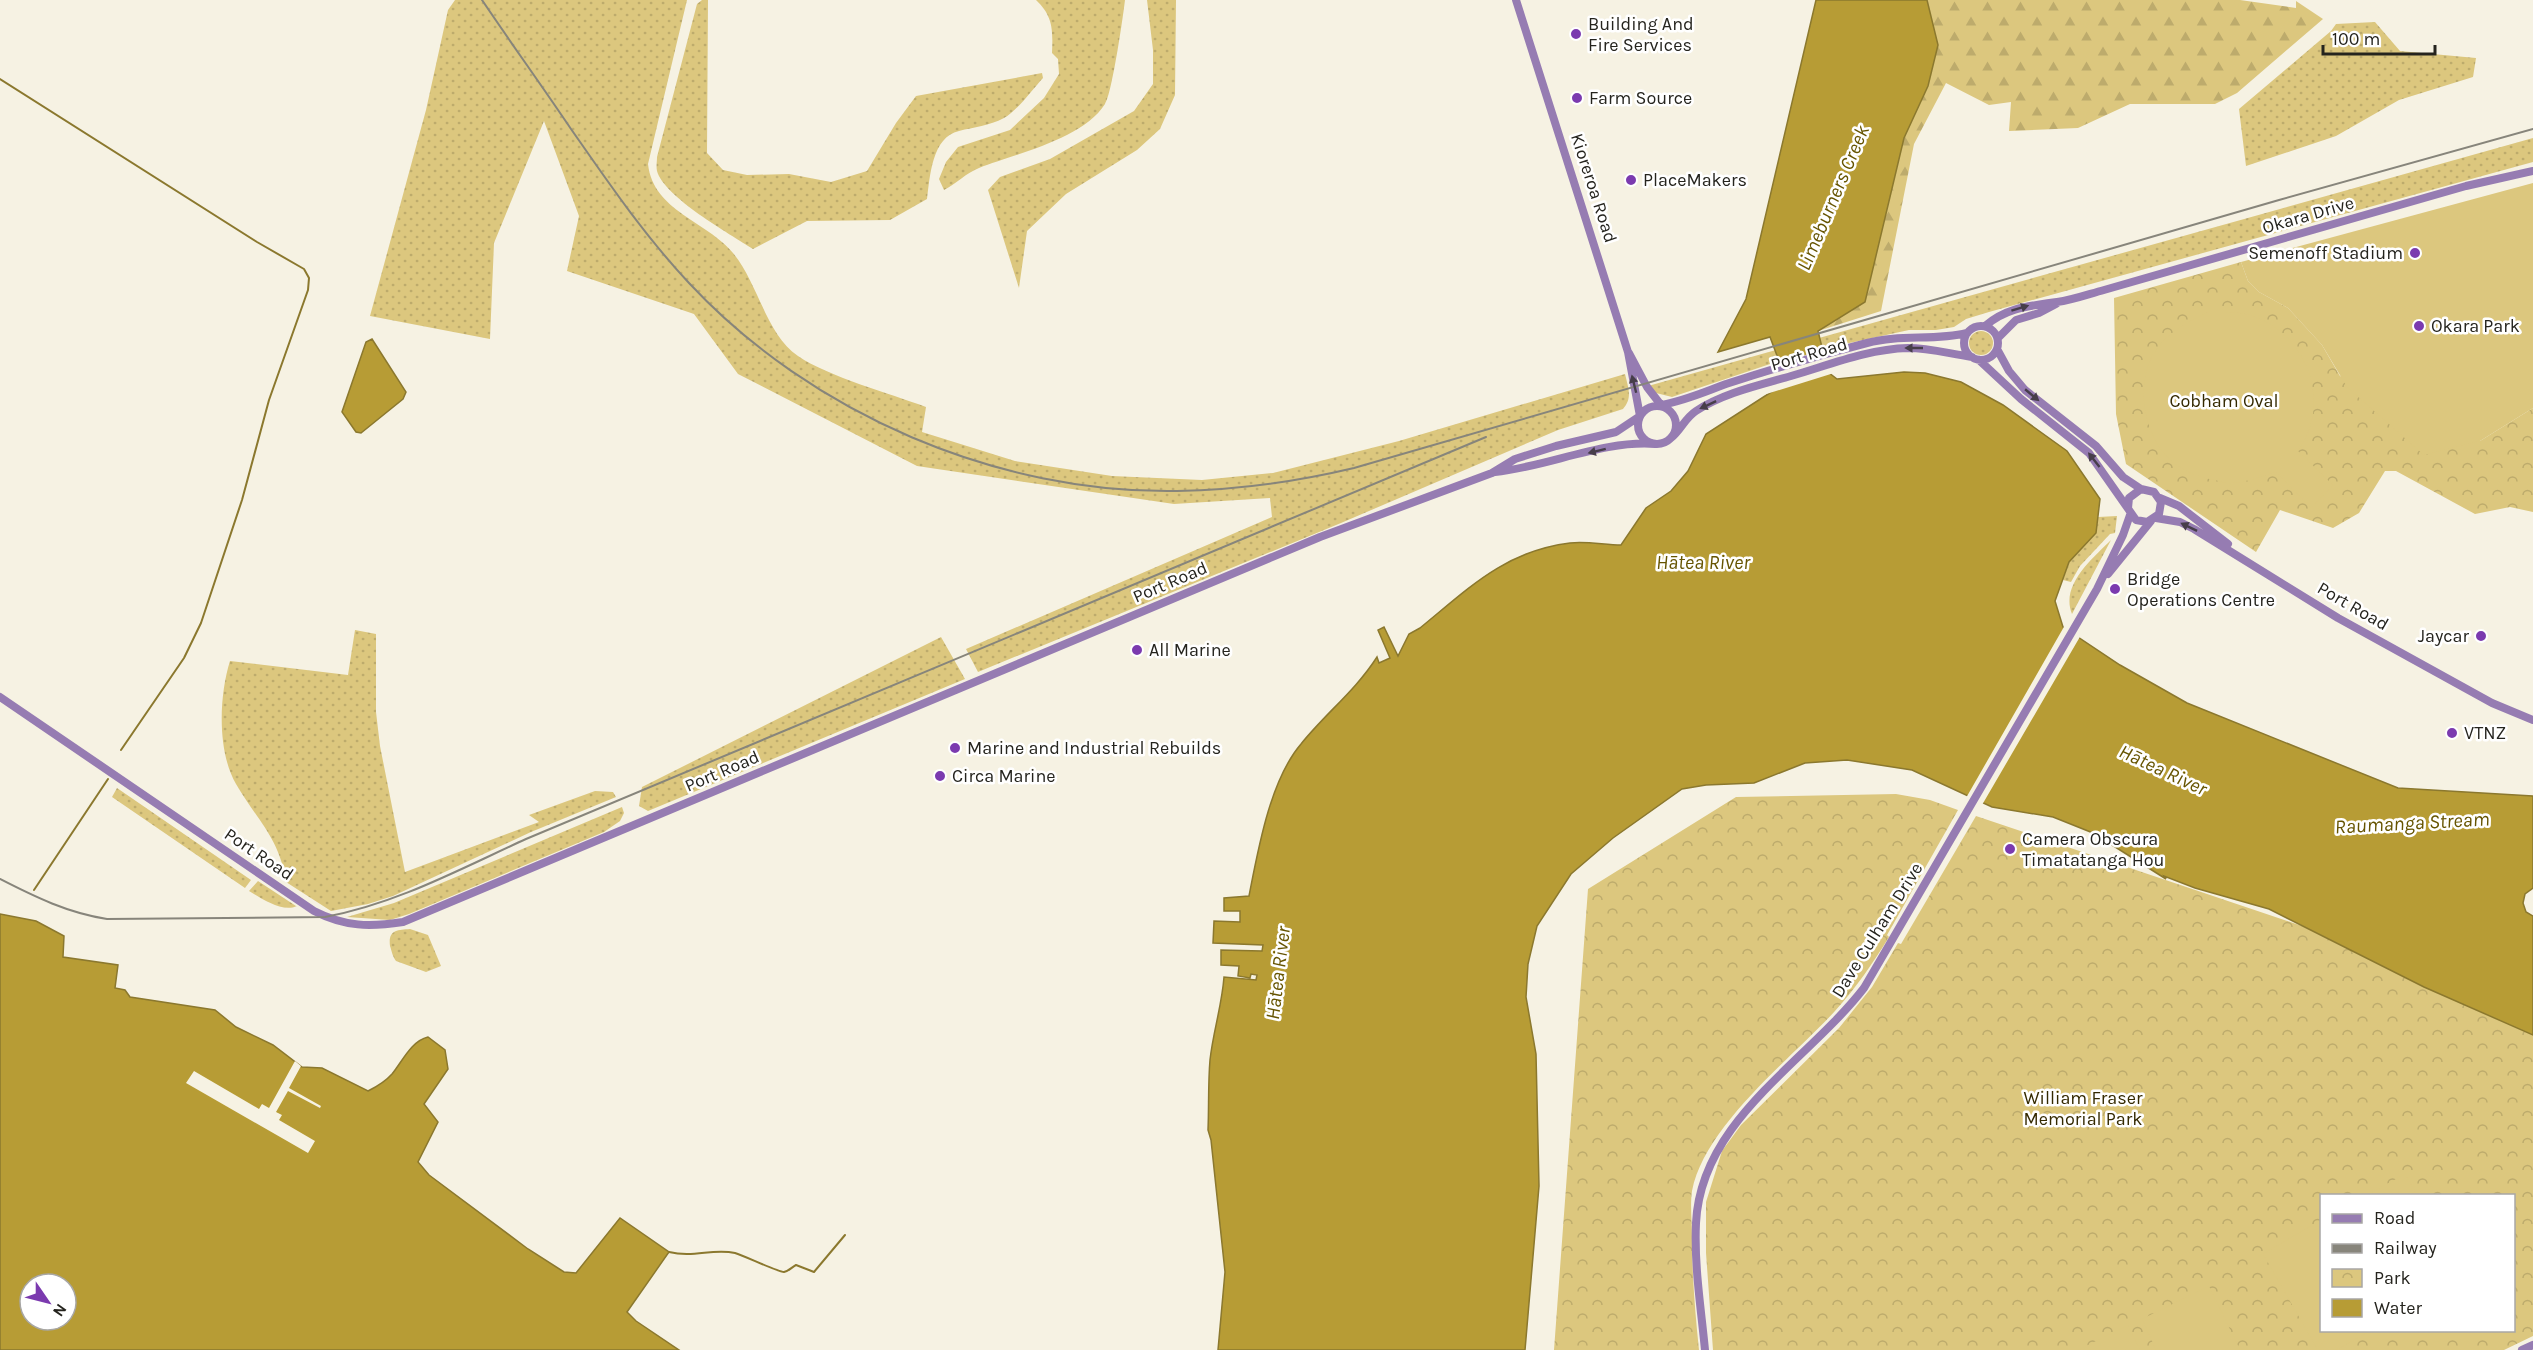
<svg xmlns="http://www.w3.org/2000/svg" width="2533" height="1350" viewBox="0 0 2533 1350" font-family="Karla,sans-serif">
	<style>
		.grass { fill: url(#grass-dots) }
		.forest { fill: url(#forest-firs) }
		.park { fill: url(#park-crowns); fill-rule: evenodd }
		.pitch { fill: #dcc77e }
		.water { fill: #b79c35; stroke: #8b782e; stroke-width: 1.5; fill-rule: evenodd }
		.pier { fill: #f6f2e3 }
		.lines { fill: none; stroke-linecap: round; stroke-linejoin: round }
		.stream { stroke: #8b782e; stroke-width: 2 }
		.secondary { stroke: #967cb2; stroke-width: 8 }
		.rail { stroke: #87857b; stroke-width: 2 }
		.oneway { fill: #473e4a }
		.poi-dot { fill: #7b3aaf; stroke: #fff; stroke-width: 2 }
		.labels { text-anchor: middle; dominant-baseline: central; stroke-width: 5; stroke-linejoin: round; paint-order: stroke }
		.poi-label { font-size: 18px; fill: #25241e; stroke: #fff; text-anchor: start }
		.street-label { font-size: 18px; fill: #25241e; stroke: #fff }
		.park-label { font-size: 18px; fill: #342900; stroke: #fff }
		.water-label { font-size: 20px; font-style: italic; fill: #665401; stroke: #fff }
	</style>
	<defs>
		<pattern id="grass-dots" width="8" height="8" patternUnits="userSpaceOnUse" patternTransform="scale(1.5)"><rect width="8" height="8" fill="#dcc77e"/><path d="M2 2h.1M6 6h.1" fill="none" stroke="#bdab6c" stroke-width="1.8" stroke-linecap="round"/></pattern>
		<pattern id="forest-firs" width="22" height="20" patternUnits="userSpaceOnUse" patternTransform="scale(1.5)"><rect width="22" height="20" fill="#dcc77e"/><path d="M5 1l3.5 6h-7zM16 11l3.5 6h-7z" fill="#bdab6c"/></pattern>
		<pattern id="park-crowns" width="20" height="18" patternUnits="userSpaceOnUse" patternTransform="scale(1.5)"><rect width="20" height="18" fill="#dcc77e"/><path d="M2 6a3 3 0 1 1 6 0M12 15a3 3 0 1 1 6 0" fill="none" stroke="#bdab6c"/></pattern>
	</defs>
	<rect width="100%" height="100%" fill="#f6f2e3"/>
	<path class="grass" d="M455 0H687L648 164C653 211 707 221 733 253 758 283 766 334 798 356 829 377 889 393 926 407L922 432 1015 461 1112 476 1202 480 1273 473 1399 441 1625 374C1628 387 1633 398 1623 409L1558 430 1341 523 978 672 966 649 1272 517 1270 498 1174 504 917 466 738 374 694 314 567 271 579 216 544 121 494 243 490 339 370 316 426 110 448 10Z
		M702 0H708L707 153 723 170 747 175 789 174 831 182 867 171 896 123 916 96 1042 73 1043 78C1033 89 1016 112 1004 118 989 126 974 127 959 131 932 137 930 176 927 199L890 220 807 221 753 249C730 234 664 197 657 171 656 167 657 161 657 157L697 4Z
		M1036 0H1125C1123 17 1112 94 1105 104 1083 139 1015 154 979 168 966 173 956 184 944 190L939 179 946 162 958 147 1010 130 1044 98 1059 74 1058 59 1052 53C1053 30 1053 16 1036 0Z
		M1147 0H1176L1175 95 1160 129 1137 150 1066 194 1027 231 1019 288 988 190 1000 177 1050 159 1134 111 1153 84V50Z
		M2375 22 2400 51 2476 58 2473 77 2399 100 2336 136 2246 166 2239 109 2331 31 2336 24Z
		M2533 138V162L1989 312 1966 319 1954 327 1936 330H1909L1822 349 1819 338Z
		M1969 343a12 12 0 1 1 24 0a12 12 0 1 1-24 0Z
		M1776 350 1779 361 1672 397 1656 393 1648 386Z
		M2117 516 2115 533 2110 534 2080 566 2071 582 2063 580 2069 562 2096 533 2098 517Z
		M2111 540 2072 614C2060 585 2093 558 2111 540Z
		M355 630 376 634V712L380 746 405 872 539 822 529 815 595 791 613 792 616 797 531 832 393 896 368 904 331 911 286 882C280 839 257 820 236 784 217 751 219 696 230 661L348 675Z
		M941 637 965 679 648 811 639 806 642 787Z
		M117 788 251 880 245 888 112 797Z
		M622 807 624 813 620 821 604 832 409 914 390 920 347 917 394 903Z
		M258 881 296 906H297C282 913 261 898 249 891Z
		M410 929 428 935 441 966 426 972 396 961C392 955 392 952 390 946 388 930 397 930 410 929Z"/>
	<path class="forest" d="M1927 0H2240L2296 8V1L2323 19 2237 93 2215 104H2130L2078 128 2009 131 2011 102 1989 105 1946 83 1914 144 1881 311 1818 331 1865 302 1904 138 1928 86 1938 45Z"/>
	<path class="park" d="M2241 262 2248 281 2259 292 2288 308 2322 345 2340 376 2480 441 2533 408V512L2510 507 2475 514 2396 471H2385L2359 513 2333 528 2280 510 2256 552 2126 464 2116 414 2114 298Z
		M1896 794 1930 800 1958 810 1887 935 1889 937C1873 963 1856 988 1835 1011 1791 1059 1705 1125 1692 1191 1690 1205 1692 1222 1692 1236 1692 1274 1695 1312 1699 1350H1554L1588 889 1736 797Z
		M1976 816 2305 927 2424 987 2533 1035V1336L2504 1350H1713L1706 1253V1202L1722 1151 1741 1125 1839 1028 1872 987 1898 943 1901 944ZM2322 1196H2514V1330H2322Z"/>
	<path class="pitch" d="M2533 183V408L2480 441 2424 455 2347 387 2322 345 2288 308 2259 292 2248 281 2241 262Z
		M2208 312C2225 312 2243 311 2258 318 2310 340 2331 405 2298 451L2333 485 2311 508 2276 472C2262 476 2247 482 2232 483 2226 484 2220 481 2214 480 2171 472 2149 445 2144 402 2143 386 2145 367 2154 353 2166 333 2188 322 2208 312Z
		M2405 1174 2417 1195H2367Z
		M2321 1220 2322 1330 2370 1331 2336 1350H2318L2263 1254Z
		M2209 1286 2240 1350H2156L2142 1319Z
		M2128 1325 2140 1350H2078Z"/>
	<path class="water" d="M1816 0H1927L1938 45 1928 86 1904 138 1865 302 1818 331 1828 372 1837 379 1904 372 1925 373 1961 382 2003 405 2067 451 2100 499 2096 533 2069 562 2055 601 2063 627 2120 665 2187 703 2398 788 2533 796V888L2525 894 2523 903 2526 912 2533 916V1035L2424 987 2269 909 2195 888 2164 876 2166 879 2093 833 2053 817 1992 807 1912 770 1847 760 1805 763 1754 783 1706 785 1682 789 1613 838 1571 874 1537 926 1528 964 1526 997 1536 1054 1539 1186 1525 1350H1218L1225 1272 1211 1140 1208 1130C1209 1107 1208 1083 1210 1060 1213 1032 1222 1005 1224 977L1256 980 1257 975 1251 974 1250 978 1238 976 1239 966 1221 965V950L1262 951 1263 945 1213 943 1214 921 1240 922V911H1224V898L1249 896C1258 850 1270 780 1301 744 1325 714 1356 690 1377 657L1379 663 1390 658 1378 630 1384 627 1398 656 1409 634 1420 628C1469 588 1505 551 1570 543 1587 541 1605 545 1621 545L1646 508 1671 491 1688 471 1706 434 1779 387V361L1770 337 1718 352 1746 299Z
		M372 339 406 392 403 399 361 433 356 432 342 412 366 342Z
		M0 914 36 921 64 936 63 957 118 965 115 988 125 990 130 997 215 1010 236 1027 273 1045 302 1067 322 1068 368 1091C376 1087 385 1082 392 1074 402 1062 411 1041 428 1037L445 1050 448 1069 424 1104 438 1122 418 1162 429 1175 528 1249 564 1272 576 1273 620 1218 669 1252 627 1312 636 1321 679 1350H0ZM30 1284H66V1320H30Z"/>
	<path class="pier" d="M1825 349 1831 371 1834 373 1760 396 1776 385V364Z
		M2065 625 2081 635 1982 805 1966 798Z
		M295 1061 301 1066 289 1088 321 1106 320 1108 288 1091 276 1112 282 1115 279 1120 315 1141 308 1153 186 1083 194 1071 259 1109 262 1104 269 1108Z"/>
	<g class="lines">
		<path class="stream" d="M0 79 257 242 304 269 309 278 308 290 269 400 242 500 201 623 184 658 121 750
			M34 890 108 779
			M669 1252C694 1258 713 1248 735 1253 745 1256 778 1272 784 1272 789 1271 792 1267 796 1265L814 1272 845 1235"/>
		<path class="secondary" d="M1964 343a17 17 0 1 1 34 0a17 17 0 1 1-34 0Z
			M1985 326C2007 307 2030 306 2057 302 2073 300 2089 294 2104 290L2466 186 2533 171
			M1998 338 2016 320 2039 313 2056 304
			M1997 349 2009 371 2025 390 2096 446 2123 477 2141 489
			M1629 353 1647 387 1661 405C1684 401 1704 392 1726 384 1772 369 1820 355 1867 343 1900 334 1934 341 1967 333
			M1979 360 2021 399 2089 453 2136 520 2147 522 2159 514 2161 502 2154 492 2141 489 2129 498 2128 508
			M1638 425a19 19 0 1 1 38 0a19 19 0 1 1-38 0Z
			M1671 438C1681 430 1685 418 1696 411 1723 393 1760 385 1791 376 1829 365 1868 349 1908 348 1930 348 1950 354 1972 357
			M1495 472C1547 467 1603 440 1655 444
			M2160 498 2179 506 2228 544
			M2156 518 2180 522 2194 529 2338 618 2492 703 2533 720
			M2108 574 2151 521
			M0 697 314 911C345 927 370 927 403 922L1320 537 1492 473 1515 459 1556 446 1616 432 1640 416 1628 352 1516 0
			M1705 1350C1701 1308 1694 1265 1696 1223 1701 1120 1806 1063 1864 988L2097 589 2123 535 2130 515
			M2522 1350 2533 1345"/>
		<path class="rail" d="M482 0C511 43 542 86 571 129 608 182 644 235 689 283 811 414 998 494 1177 491 1237 490 1295 482 1354 468L2279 200 2533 129
			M0 879C35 897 68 913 107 919L325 917C396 904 460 869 526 839L1486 437"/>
	</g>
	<defs><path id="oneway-solid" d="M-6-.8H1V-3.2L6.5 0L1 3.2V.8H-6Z" transform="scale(1.5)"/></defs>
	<g class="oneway">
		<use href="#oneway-solid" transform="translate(2020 308) rotate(-17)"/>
		<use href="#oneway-solid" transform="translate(1914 348) rotate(-180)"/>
		<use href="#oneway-solid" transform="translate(1634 384) rotate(-104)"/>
		<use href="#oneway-solid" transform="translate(2032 395) rotate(40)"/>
		<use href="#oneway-solid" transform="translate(1708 405) rotate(155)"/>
		<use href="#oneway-solid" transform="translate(1597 451) rotate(166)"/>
		<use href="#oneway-solid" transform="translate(2094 460) rotate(-128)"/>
		<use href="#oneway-solid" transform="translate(2189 527) rotate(-154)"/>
	</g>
	<g class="poi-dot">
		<circle cx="1576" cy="34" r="6"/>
		<circle cx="1577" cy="98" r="6"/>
		<circle cx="1631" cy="180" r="6"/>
		<circle cx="2415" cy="253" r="6"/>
		<circle cx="2419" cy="326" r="6"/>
		<circle cx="2115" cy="589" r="6"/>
		<circle cx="2481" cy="636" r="6"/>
		<circle cx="1137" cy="650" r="6"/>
		<circle cx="2452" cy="733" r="6"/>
		<circle cx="955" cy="748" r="6"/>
		<circle cx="940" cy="776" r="6"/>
		<circle cx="2010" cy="849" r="6"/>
	</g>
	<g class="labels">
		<g class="poi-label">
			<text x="1588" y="24">Building And<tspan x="1588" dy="21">Fire Services</tspan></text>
			<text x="1589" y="98">Farm Source</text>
			<text x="1643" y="180">PlaceMakers</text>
			<text x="2403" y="253" text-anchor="end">Semenoff Stadium</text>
			<text x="2431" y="326">Okara Park</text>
			<text x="2127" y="579">Bridge<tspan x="2127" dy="21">Operations Centre</tspan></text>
			<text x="2469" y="636" text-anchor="end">Jaycar</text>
			<text x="1149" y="650">All Marine</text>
			<text x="2464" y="733">VTNZ</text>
			<text x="967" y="748">Marine and Industrial Rebuilds</text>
			<text x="952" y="776">Circa Marine</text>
			<text x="2022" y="839">Camera Obscura<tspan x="2022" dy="21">Timatatanga Hou</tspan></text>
		</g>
		<g class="street-label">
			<text transform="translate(1594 188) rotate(72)">Kioreroa Road</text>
			<text transform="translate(2308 215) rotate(-16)">Okara Drive</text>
			<text transform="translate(1809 354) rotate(-16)">Port Road</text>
			<text transform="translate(1170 582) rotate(-23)">Port Road</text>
			<text transform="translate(2353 606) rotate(30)">Port Road</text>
			<text transform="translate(722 771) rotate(-23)">Port Road</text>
			<text transform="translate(259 854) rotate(34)">Port Road</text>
			<text transform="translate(1877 930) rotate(-58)">Dave Culham Drive</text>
		</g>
		<g class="park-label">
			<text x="2224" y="401">Cobham Oval</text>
			<text x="2083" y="1098">William Fraser<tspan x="2083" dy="21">Memorial Park</tspan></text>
		</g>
		<g class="water-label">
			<text transform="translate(1833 198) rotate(-67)">Limeburners Creek</text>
			<text x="1703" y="562">Hātea River</text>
			<text transform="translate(2163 770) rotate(25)">Hātea River</text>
			<text transform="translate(2412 823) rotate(-3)">Raumanga Stream</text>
			<text transform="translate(1278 973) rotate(-83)">Hātea River</text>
		</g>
	</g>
	<rect x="2320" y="1194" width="195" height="138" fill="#ffffff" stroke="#a8a7a5" stroke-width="1.5"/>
	<rect x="2332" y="1214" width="30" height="9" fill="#967cb2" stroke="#a8a7a5" stroke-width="1.5"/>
	<text x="2374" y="1224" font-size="18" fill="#25241e">Road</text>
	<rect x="2332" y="1244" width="30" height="9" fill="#87857b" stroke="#a8a7a5" stroke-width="1.5"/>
	<text x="2374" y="1254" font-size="18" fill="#25241e">Railway</text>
	<rect x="2332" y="1269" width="30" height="18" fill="url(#park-crowns)" stroke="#a8a7a5" stroke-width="1.5"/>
	<text x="2374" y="1284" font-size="18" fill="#25241e">Park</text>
	<rect x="2332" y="1299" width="30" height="18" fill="#b79c35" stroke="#a8a7a5" stroke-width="1.5"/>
	<text x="2374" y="1314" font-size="18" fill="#25241e">Water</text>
	<g transform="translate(48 1302) rotate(125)"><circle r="28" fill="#ffffff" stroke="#a8a7a5" stroke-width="1.5"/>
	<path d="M0-4.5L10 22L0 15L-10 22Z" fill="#7b3aaf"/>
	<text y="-9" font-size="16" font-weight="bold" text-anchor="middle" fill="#25241e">N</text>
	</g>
	<path d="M2323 45v9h112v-9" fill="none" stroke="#25241e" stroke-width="3"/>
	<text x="2332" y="45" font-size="18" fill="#25241e" stroke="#ffffff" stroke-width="4.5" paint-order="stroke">100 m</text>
</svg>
